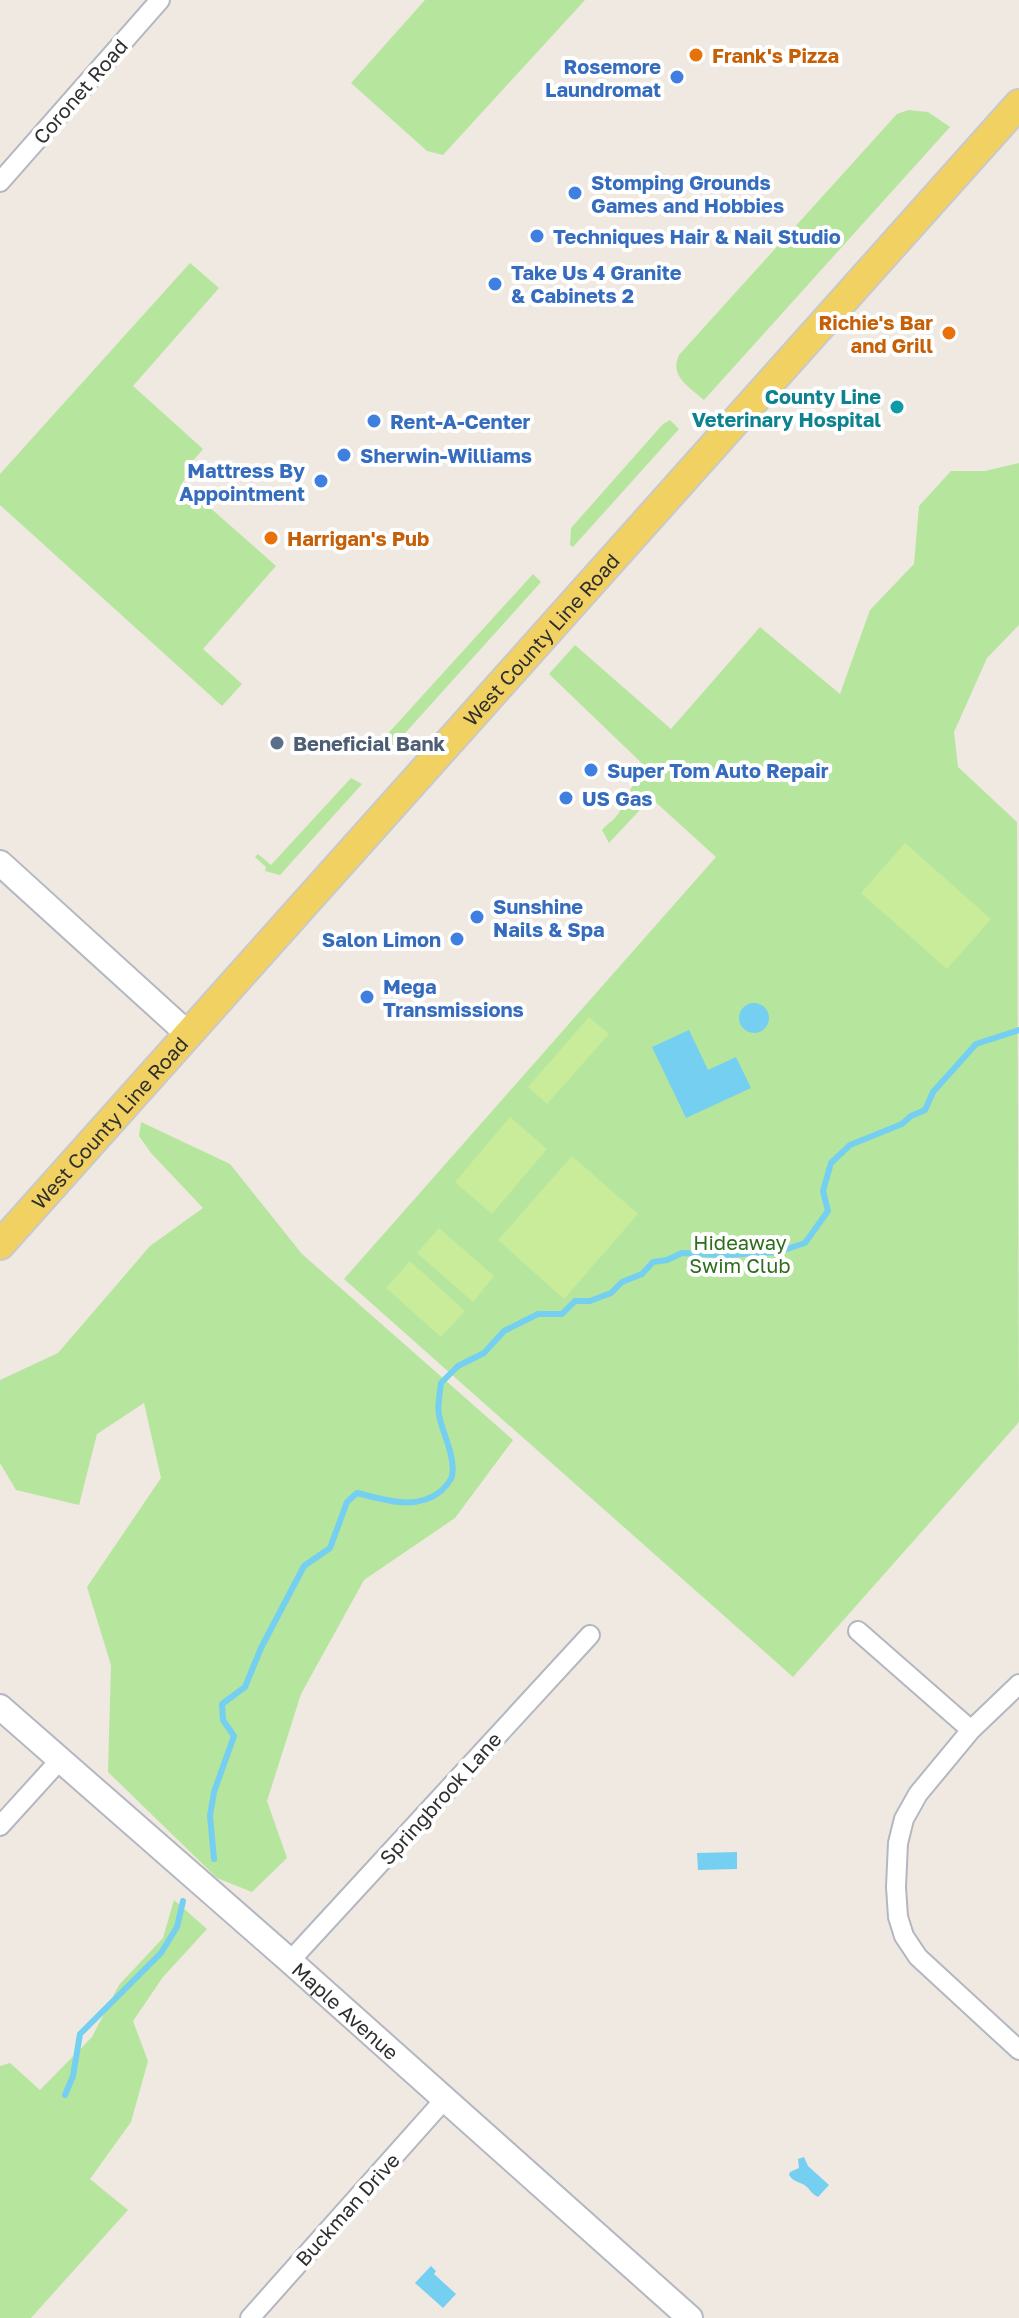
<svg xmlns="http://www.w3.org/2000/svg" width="1019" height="2318" viewBox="0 0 1019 2318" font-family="'Golos Text',sans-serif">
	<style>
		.green { fill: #b6e59e }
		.pitch { fill: #c9ec9a }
		.water { fill: #75cff0 }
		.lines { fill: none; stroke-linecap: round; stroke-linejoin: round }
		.stream { stroke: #75cff0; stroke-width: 6 }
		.street-casing { stroke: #b4b7c1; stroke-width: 22 }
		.secondary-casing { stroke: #b4b7c1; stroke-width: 28 }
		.primary-casing { stroke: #c9c9c9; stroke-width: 32 }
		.street { stroke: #fff; stroke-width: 18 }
		.secondary { stroke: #fff; stroke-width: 24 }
		.primary { stroke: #f2d163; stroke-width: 28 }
		.food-dot { fill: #e8710a; stroke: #fff; stroke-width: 3 }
		.shop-dot { fill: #3f7fe0; stroke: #fff; stroke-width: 3 }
		.culture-dot { fill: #0f9aa8; stroke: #fff; stroke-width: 3 }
		.service-dot { fill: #5c6f8a; stroke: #fff; stroke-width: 3 }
		.labels { text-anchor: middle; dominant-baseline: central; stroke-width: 8; stroke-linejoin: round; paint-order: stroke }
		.food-label { font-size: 20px; font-weight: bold; fill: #c56008; stroke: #fff; text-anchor: start }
		.shop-label { font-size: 20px; font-weight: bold; fill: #366cbe; stroke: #fff; text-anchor: start }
		.street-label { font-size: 20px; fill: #2e2e2e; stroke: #fff }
		.culture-label { font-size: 20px; font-weight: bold; fill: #0d838f; stroke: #fff; text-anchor: end }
		.service-label { font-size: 20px; font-weight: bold; fill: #4e5e75; stroke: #fff; text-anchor: start }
		.park-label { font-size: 20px; fill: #2c6e1b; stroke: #fff }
	</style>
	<rect width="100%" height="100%" fill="#efe9e1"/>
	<path class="green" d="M425 0H585L443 155 427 151 351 83Z
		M908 110 928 112 950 127 704 400C689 387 669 376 679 355L897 114Z
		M190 263 219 288 133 386 203 449 186 469 190 473 182 483 276 566 203 649 242 684 222 706 0 505V474Z
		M670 420 679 429 573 547 570 545 571 528 663 424Z
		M1019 463V625L987 658 954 732 958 767 1017 822 1019 1422 793 1677 344 1279 716 857 651 798 609 843 602 830C608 823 616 819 620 811 625 802 636 776 642 771L652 773 549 674 575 645 671 729 760 627 840 694 870 610 914 564 919 506 951 471H985Z
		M533 574 541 582 389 751H386L383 739Z
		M351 778 362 784 280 875 265 871 266 867 255 857 258 854 271 865Z
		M141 1122 230 1164 302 1254 513 1440 455 1518 364 1580 301 1694 267 1801 287 1858 252 1892 217 1878 108 1772 111 1665 87 1587 161 1478 144 1403 97 1434 79 1505 16 1490 0 1463V1380L58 1353 150 1246 203 1208 151 1153 139 1136Z
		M174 1900 207 1929 163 1977 133 2021 148 2061 131 2122 90 2179 128 2210 31 2318H0V2066L10 2063 40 2090 92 2037 119 1985 163 1938Z"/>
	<path class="pitch" d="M905 843 991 919 947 969 861 893Z
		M589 1017 609 1034 547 1104 528 1087Z
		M510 1117 547 1149 492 1214 455 1182Z
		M572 1156 638 1214 564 1299 498 1240Z
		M439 1228 494 1276 473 1302 417 1253Z
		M410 1261 465 1311 441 1337 386 1288Z"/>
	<path class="water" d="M739 1018a15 15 0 1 1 30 0a15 15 0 1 1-30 0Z
		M689 1030 708 1070 736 1057 751 1088 686 1118 652 1047Z
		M737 1852V1869L698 1870 697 1853Z
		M804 2157 808 2166 829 2185 818 2197C812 2194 811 2191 807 2187 800 2181 794 2183 789 2175L790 2172 799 2168 798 2159Z
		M431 2266 436 2271 434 2274 456 2294 443 2308 415 2283Z"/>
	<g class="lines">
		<path class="stream" d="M214 1859 210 1816 214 1792 234 1736 223 1720 222 1704 245 1687 261 1648 304 1566 330 1548 347 1502 357 1493C385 1500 417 1511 441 1491 445 1487 451 1481 452 1476 456 1457 442 1432 439 1415 437 1405 440 1393 441 1383L458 1366 484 1353 504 1331 538 1314H562L575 1301H590L611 1293 622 1282 642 1274 653 1262 667 1260 682 1253 723 1255 778 1252 805 1243 828 1211 823 1191 831 1163 850 1145 902 1124 911 1116 925 1110 933 1092 976 1044 1019 1030
			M65 2095 73 2076 80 2034 161 1953 177 1927 183 1901"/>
		<g class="street-casing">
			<path id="street" d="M0 182 160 0
				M858 1631 971 1730
				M1019 1684 971 1730 918 1794 904 1819 898 1843 896 1887 898 1917 904 1936 918 1957 1019 2050
				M0 1826 59 1761
				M290 1961 590 1635
				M250 2318 444 2100"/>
		</g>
		<g class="secondary-casing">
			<g id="secondary">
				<path d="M0 863 187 1033"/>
				<path id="s1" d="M0 1707 290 1961 690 2318"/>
			</g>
		</g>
		<g class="primary-casing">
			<g id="primary">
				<path id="s2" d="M0 1245 1019 104"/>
			</g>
		</g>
		<use href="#street" class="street"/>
		<use href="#secondary" class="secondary"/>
		<use href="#primary" class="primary"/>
	</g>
	<g class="food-dot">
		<circle cx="696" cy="55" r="8"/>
		<circle cx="949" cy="333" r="8"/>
		<circle cx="271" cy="538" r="8"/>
	</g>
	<g class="shop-dot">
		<circle cx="677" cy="77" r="8"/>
		<circle cx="575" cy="193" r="8"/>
		<circle cx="537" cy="236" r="8"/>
		<circle cx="495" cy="284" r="8"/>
		<circle cx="374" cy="421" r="8"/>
		<circle cx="344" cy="455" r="8"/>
		<circle cx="321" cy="481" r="8"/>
		<circle cx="591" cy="770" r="8"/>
		<circle cx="566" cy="798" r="8"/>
		<circle cx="477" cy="917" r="8"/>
		<circle cx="457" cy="939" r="8"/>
		<circle cx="367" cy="997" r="8"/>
	</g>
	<circle class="culture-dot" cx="897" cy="407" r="8"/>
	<circle class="service-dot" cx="277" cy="743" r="8"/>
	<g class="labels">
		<g class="food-label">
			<text x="712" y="55">Frank's Pizza</text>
			<text x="933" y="322" text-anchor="end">Richie's Bar<tspan x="933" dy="23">and Grill</tspan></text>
			<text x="287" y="538">Harrigan's Pub</text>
		</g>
		<g class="shop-label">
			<text x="661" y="66" text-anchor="end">Rosemore<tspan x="661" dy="23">Laundromat</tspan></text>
			<text x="591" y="182">Stomping Grounds<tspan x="591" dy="23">Games and Hobbies</tspan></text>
			<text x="553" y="236">Techniques Hair &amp; Nail Studio</text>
			<text x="511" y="272">Take Us 4 Granite<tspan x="511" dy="23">&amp; Cabinets 2</tspan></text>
			<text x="390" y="421">Rent-A-Center</text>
			<text x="360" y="455">Sherwin-Williams</text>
			<text x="305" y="470" text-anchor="end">Mattress By<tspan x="305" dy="23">Appointment</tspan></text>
			<text x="607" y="770">Super Tom Auto Repair</text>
			<text x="582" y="798">US Gas</text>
			<text x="493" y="906">Sunshine<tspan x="493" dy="23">Nails &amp; Spa</tspan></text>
			<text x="441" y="939" text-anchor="end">Salon Limon</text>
			<text x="383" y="986">Mega<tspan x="383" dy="23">Transmissions</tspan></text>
		</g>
		<g class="street-label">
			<text transform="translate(80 91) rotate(-49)">Coronet Road</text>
			<text stroke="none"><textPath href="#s2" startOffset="812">West County Line Road</textPath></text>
			<text stroke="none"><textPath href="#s2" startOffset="164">West County Line Road</textPath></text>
			<text transform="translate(440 1798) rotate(-48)">Springbrook Lane</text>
			<text stroke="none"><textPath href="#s1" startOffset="460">Maple Avenue</textPath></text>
			<text transform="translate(347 2209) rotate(-48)">Buckman Drive</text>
		</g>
		<g class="culture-label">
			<text x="881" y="396">County Line<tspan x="881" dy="23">Veterinary Hospital</tspan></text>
		</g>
		<g class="service-label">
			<text x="293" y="743">Beneficial Bank</text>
		</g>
		<g class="park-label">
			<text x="740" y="1242">Hideaway<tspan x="740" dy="23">Swim Club</tspan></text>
		</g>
	</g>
</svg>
